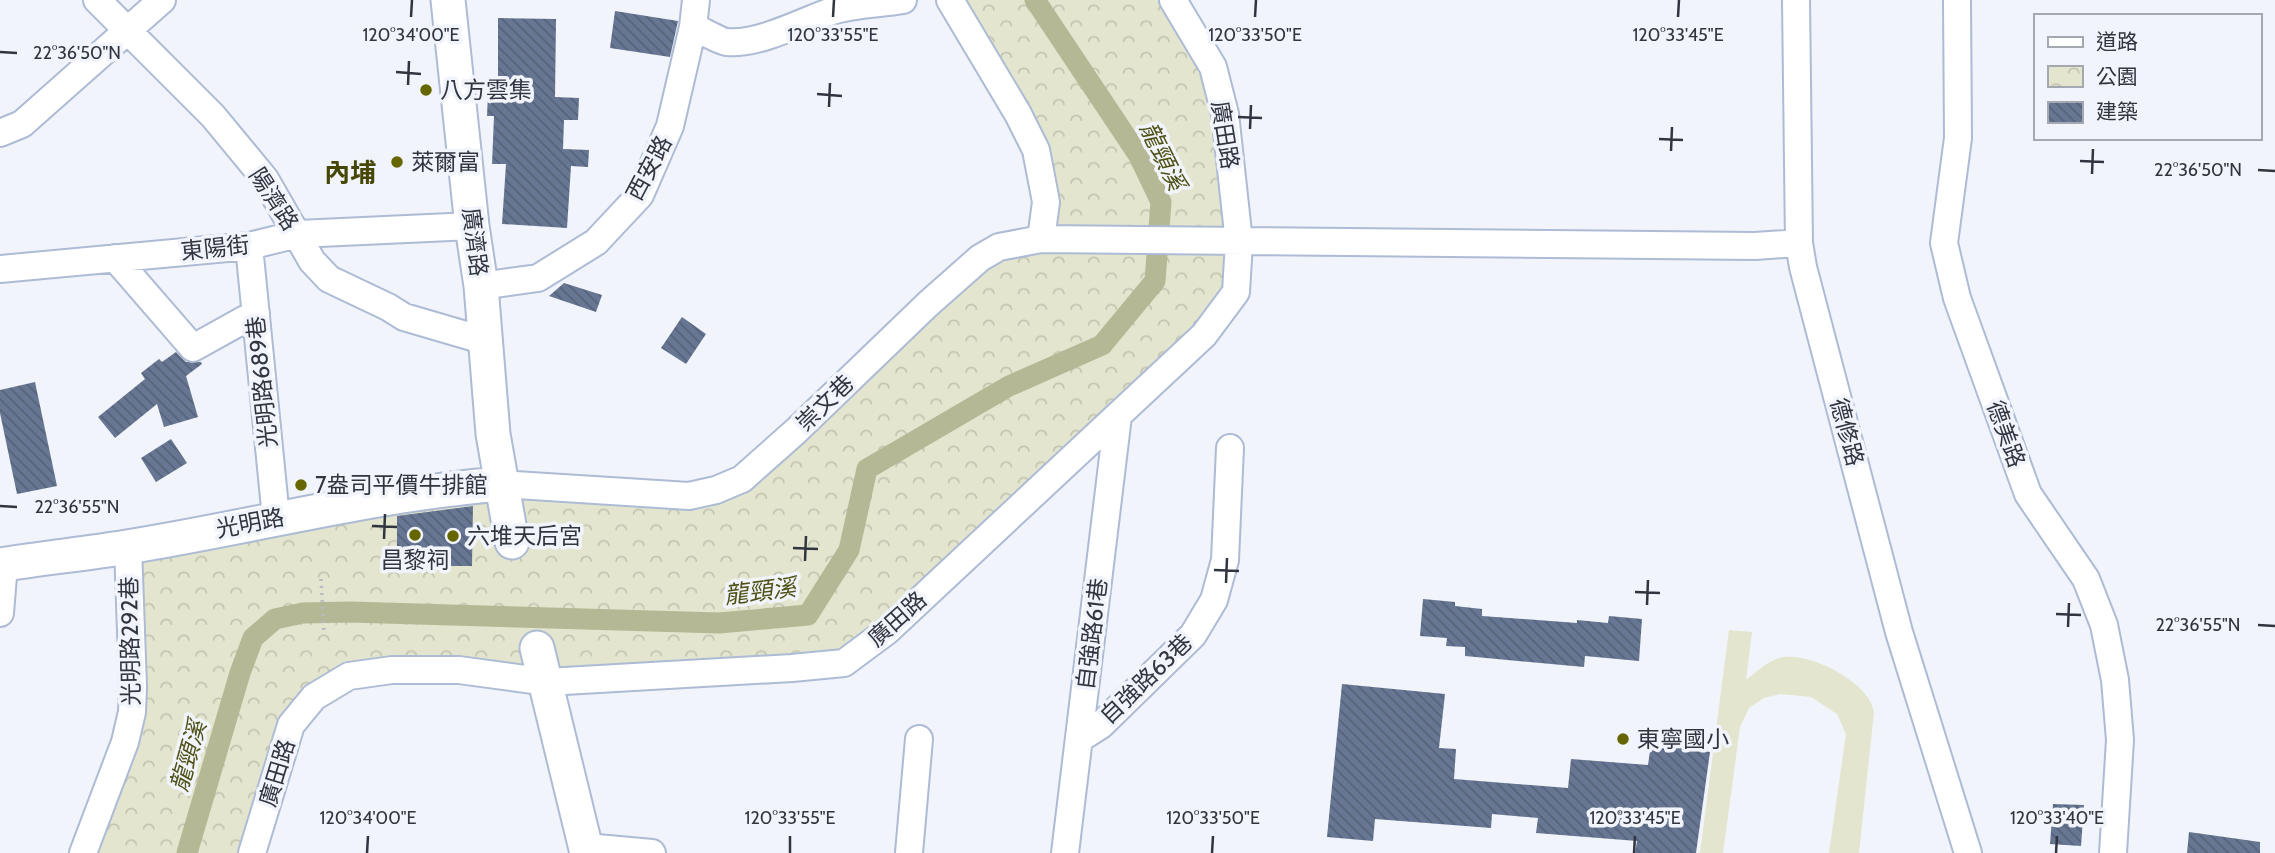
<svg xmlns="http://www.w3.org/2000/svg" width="2275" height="853" viewBox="0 0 2275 853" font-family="Cabin,'Noto Sans TC',sans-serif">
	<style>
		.park { fill: url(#park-crowns) }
		.pitch { fill: #e3e5ce }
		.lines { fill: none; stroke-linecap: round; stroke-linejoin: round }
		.canal { stroke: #b5b894; stroke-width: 21 }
		.building { fill: url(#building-back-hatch) }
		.minor-casing { stroke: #adbbd5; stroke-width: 30 }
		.major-casing { stroke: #adbbd5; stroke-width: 37 }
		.path { stroke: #b7bbc2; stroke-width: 3.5; stroke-dasharray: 2 5; stroke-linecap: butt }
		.minor { stroke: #fff; stroke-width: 26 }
		.major { stroke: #fff; stroke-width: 33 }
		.ticks { fill: none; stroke: #303540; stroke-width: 2.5 }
		.poi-dot { fill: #656600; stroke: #f1f4fa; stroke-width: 2.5 }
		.labels { text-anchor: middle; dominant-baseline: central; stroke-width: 7; stroke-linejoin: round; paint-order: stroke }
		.poi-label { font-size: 23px; fill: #303540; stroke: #f1f4fa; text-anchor: start }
		.street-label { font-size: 23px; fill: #303540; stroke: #f1f4fa }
		.water-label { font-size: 24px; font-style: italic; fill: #4f5116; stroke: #f1f4fa }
		.quarter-label { font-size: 26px; font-weight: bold; fill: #464707; stroke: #f1f4fa }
		.ticks-label { font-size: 18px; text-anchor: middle; fill: #303540; stroke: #f1f4fa; stroke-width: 7; stroke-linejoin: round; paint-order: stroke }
	</style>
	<defs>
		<pattern id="park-crowns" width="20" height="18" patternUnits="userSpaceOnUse" patternTransform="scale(1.75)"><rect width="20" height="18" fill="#e3e5ce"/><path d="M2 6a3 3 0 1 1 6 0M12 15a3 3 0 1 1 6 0" fill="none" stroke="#c3c5b2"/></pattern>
		<pattern id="building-back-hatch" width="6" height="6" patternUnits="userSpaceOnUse" patternTransform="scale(1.75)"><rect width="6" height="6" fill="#677793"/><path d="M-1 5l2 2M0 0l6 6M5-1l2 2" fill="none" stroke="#556279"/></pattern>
	</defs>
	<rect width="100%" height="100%" fill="#f1f4fa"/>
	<path class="park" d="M950 0H1173L1213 67 1239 242 1204 335 844 663 792 668 392 670 314 697 252 853H83L124 742 128 547 497 479 616 493 742 479 980 258 1041 238 1036 150Z"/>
	<path class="pitch" d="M1729 630 1752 632 1746 680C1757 672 1766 662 1779 658 1807 650 1870 682 1874 712L1859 853H1829L1846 734 1837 714 1811 697 1780 694 1764 698 1749 708 1740 727 1723 853H1700Z"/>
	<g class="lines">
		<path class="canal" d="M187 853 240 673 253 638 275 619 303 613 350 612 719 623 808 615 849 550 867 469 1009 386 1102 345 1155 281 1161 202 1139 156 1035 0"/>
	</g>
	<path class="building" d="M615 11 678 21 670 57 610 48Z
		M498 18 556 19 555 97 579 98 578 120H564L563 149 589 150 588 167 571 166 567 228 502 224 506 164H492L494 116H487L488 94H498Z
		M564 283 602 295 596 312 549 296Z
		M682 317 706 334 686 364 661 348Z
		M176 352 186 362H201L202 364 186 376 198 417 164 427 157 404 115 438 98 417 145 379 141 373 159 359 162 362Z
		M35 382 57 486 17 494 0 413V390Z
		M171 439 187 463 156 482 141 458Z
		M473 506 472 566H397V516Z
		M1423 599 1455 602V606L1482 609V616L1577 623V620L1608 623 1609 616 1642 619 1639 661 1585 656 1584 667 1465 656V647L1446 646 1447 638 1420 636Z
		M1342 684 1445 694 1439 748 1456 749 1454 779 1568 788 1571 759 1648 765 1651 744 1710 752 1696 853H1635L1637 841 1536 833 1538 818 1492 814 1491 828 1375 819 1373 841 1327 837Z
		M2053 804 2084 805 2081 846 2050 844Z
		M2189 832 2260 842V853H2187Z"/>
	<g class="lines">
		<g class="minor-casing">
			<path id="minor" d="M97 0 213 116 265 179 312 261 329 279 388 307 404 317 486 341
				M950 0 1018 114 1036 150 1046 202 1041 239
				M1796 0 1799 243 1803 267 1899 632 1968 853
				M1957 0 1958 138 1944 243 1957 298 2028 494 2086 579 2104 625 2115 680 2120 740 2113 853
				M693 27C701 30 722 42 727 42 759 45 803 21 832 11 854 4 880 4 903 0
				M0 133 22 124 162 0
				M249 246 276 518
				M115 258 193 348 256 313
				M0 269 249 246 298 234 472 226
				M481 286 538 278 596 242 640 195 670 126 693 27 696 0
				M501 484 689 496 716 490 742 479 796 431 928 304 980 258 999 247 1041 239 1755 246 1799 243
				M0 613 4 564
				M1079 739 1101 725 1193 635 1214 600 1225 560 1230 448
				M586 847 652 853
				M83 853 125 742 132 712 133 687 128 547
				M252 853 291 725 314 697 349 676 392 670H459L547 682 792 668 844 663 887 631 1204 335 1236 292 1239 242 1225 114 1213 67 1173 0
				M909 853 919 739
				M1065 853 1118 416"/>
		</g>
		<g class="major-casing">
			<path id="major" d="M448 0 472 226 481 286 493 434 512 542
				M0 565C42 558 85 554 127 547 252 527 375 494 501 484
				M537 648 587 853"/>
		</g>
		<path class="path" d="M321 579 324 633"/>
		<use href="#minor" class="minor"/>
		<use href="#major" class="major"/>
	</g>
	<path class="ticks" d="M411 17 412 0M833 17 834 0M1255 17 1256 0M1678 17 1679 0M0 52 17 53M396 72 421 74M408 85 409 61M817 94 842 96M829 107 830 83M1238 117 1262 118M1250 129 1251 105M1659 139 1683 140M1671 151 1672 127M2080 161 2104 162M2258 170 2275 171M2092 174 2093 149M0 506 17 507M372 526 397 527M384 539 385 514M793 548 818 549M805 561 806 536M1214 570 1239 571M1226 583 1227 558M1635 592 1660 593M1647 605 1648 580M2056 614 2081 615M2258 625 2275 626M2068 627 2069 603M367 853 368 836M790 853V836M1212 853 1213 836M1634 853 1635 836M2056 853 2057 836"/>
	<g class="poi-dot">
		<circle cx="426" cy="90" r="7"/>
		<circle cx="397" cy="162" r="7"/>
		<circle cx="301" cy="485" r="7"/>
		<circle cx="415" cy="535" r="7"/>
		<circle cx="453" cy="536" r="7"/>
		<circle cx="1623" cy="739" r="7"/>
	</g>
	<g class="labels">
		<g class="poi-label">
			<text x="440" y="90">八方雲集</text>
			<text x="411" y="162">萊爾富</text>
			<text x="315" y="485">7盎司平價牛排館</text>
			<text x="467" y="536">六堆天后宮</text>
			<text x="415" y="560" text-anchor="middle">昌黎祠</text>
			<text x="1637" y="739">東寧國小</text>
		</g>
		<g class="street-label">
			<text transform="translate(1225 135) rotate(81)">廣田路</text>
			<text transform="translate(649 168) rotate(-62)">西安路</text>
			<text transform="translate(274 199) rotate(57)">陽濟路</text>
			<text transform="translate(475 242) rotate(83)">廣濟路</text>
			<text transform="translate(215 248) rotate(-6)">東陽街</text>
			<text transform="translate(262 382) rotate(-96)">光明路689巷</text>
			<text transform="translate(825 403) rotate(-44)">崇文巷</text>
			<text transform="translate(1847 432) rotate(75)">德修路</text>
			<text transform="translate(2006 434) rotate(70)">德美路</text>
			<text transform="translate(250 523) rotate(-11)">光明路</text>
			<text transform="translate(897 619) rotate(-42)">廣田路</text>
			<text transform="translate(1092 634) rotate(-83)">自強路61巷</text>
			<text transform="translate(130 641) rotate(-91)">光明路292巷</text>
			<text transform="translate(1146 679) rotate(-44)">自強路63巷</text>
			<text transform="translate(277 773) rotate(-73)">廣田路</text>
		</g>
		<g class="water-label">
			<text transform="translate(1163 156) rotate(64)">龍頸溪</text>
			<text transform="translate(760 591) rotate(-7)">龍頸溪</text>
			<text transform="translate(188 756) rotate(-74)">龍頸溪</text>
		</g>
		<g class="quarter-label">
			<text x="350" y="173">內埔</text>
		</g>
	</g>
	<g class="ticks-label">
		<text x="411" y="41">120°34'00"E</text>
		<text x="833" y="41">120°33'55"E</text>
		<text x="1255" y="41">120°33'50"E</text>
		<text x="1678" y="41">120°33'45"E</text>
		<text x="77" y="59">22°36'50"N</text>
		<text x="2198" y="176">22°36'50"N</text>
		<text x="77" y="513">22°36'55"N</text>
		<text x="2198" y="631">22°36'55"N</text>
		<text x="368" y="824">120°34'00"E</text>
		<text x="790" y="824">120°33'55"E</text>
		<text x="1213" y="824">120°33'50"E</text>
		<text x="1635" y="824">120°33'45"E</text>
		<text x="2057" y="824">120°33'40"E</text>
	</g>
	<rect x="2034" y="14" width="228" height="126" fill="#f1f4fa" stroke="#a4a8b0" stroke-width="2"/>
	<rect x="2048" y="37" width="35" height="10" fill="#ffffff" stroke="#a4a8b0" stroke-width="2"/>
	<text x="2096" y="49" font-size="21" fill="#303540">道路</text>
	<rect x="2048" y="66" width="35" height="21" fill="url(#park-crowns)" stroke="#a4a8b0" stroke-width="2"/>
	<text x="2096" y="84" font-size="21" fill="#303540">公園</text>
	<rect x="2048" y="102" width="35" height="21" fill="url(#building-back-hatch)" stroke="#a4a8b0" stroke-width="2"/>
	<text x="2096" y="119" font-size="21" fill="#303540">建築</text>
</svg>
